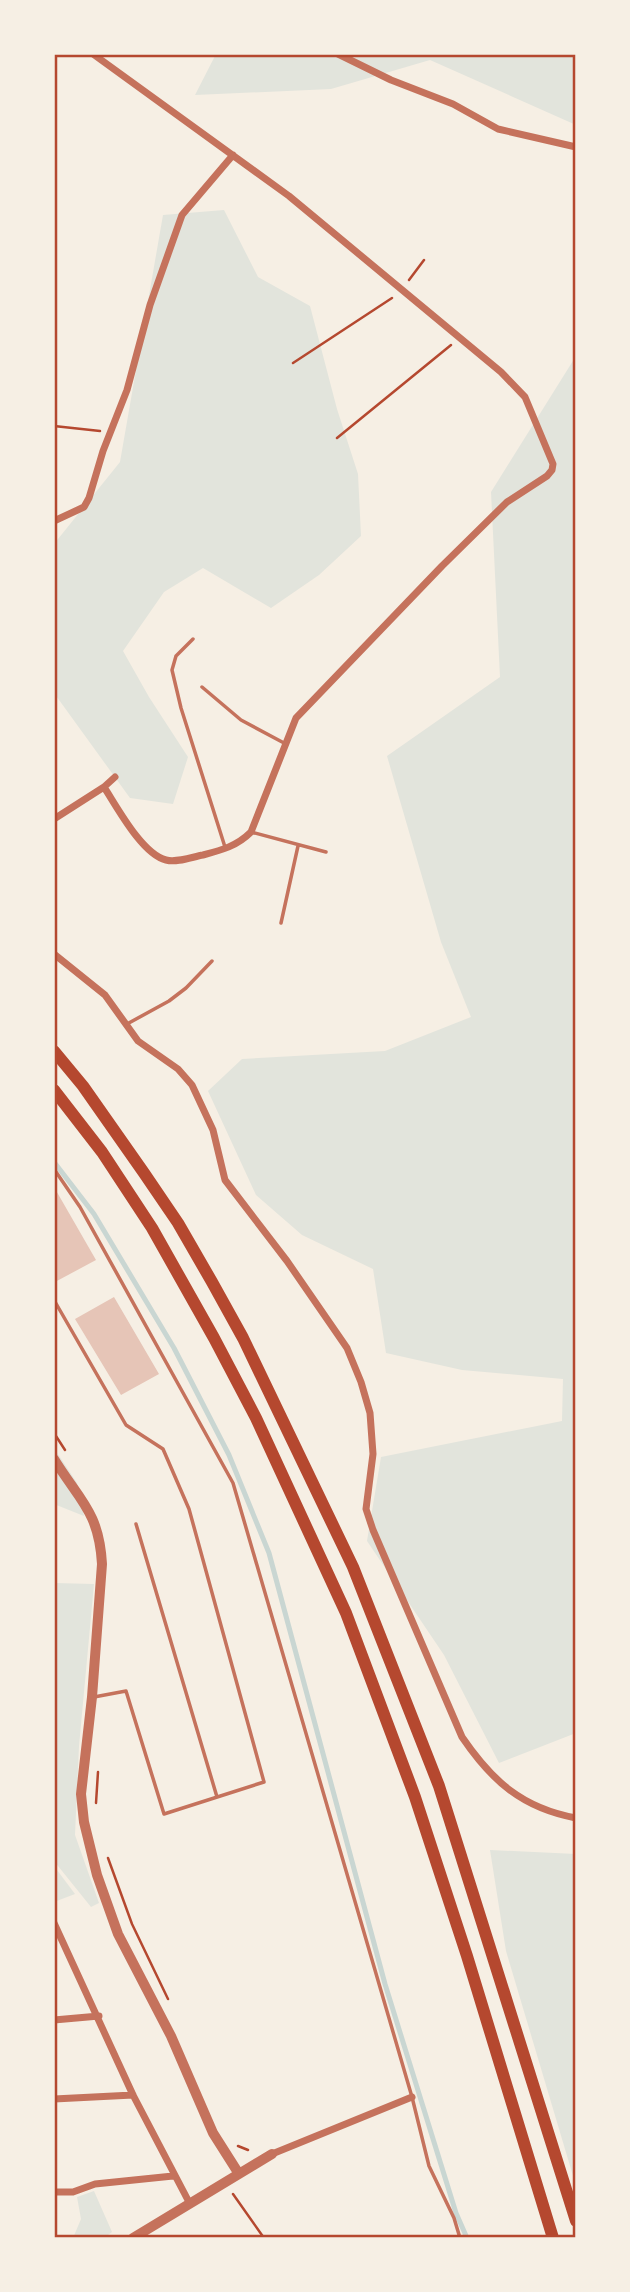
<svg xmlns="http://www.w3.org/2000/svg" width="630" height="2292" viewBox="0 0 630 2292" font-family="Quicksand,sans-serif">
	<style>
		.green { fill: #e2e4dc }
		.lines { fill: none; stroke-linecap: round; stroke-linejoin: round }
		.stream { stroke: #c9d6d2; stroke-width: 5 }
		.building { fill: #e6c5b7 }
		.path { stroke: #b5482f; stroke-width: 2.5 }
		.service { stroke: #c5725c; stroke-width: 3.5 }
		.minor { stroke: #c5725c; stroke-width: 7 }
		.tertiary { stroke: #c5725c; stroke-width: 10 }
		.primary { stroke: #b5482f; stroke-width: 12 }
		.neatline { fill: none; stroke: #b5482f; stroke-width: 2.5 }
	</style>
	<rect width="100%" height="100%" fill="#f6efe4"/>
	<path class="green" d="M216 54H576V125L430 60 331 89 195 95Z
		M224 210 258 277 310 306 337 409 358 474 361 536 319 575 271 608 203 568 164 592 123 651 149 697 188 757 173 804 130 798 54 693V544L120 462 163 215Z
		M576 356V1733L499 1763 444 1655 367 1541 381 1457 562 1421 563 1379 462 1370 386 1353 373 1269 302 1235 256 1195 208 1091 242 1059 385 1051 471 1017 441 942 387 756 500 677 491 492Z
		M54 1448 77 1483 84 1516 54 1504Z
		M54 1583 94 1584 79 1746 75 1835 99 1903 91 1907 54 1861Z
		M490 1850 576 1854V2186L506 1951Z
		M54 1866 75 1894 54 1902Z
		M94 2191 112 2232 104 2238H73L81 2219 77 2197Z"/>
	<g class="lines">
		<path class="stream" d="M54 1162 94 1214 174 1348 229 1455 269 1553 385 1984 456 2213 467 2238"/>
	</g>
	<path class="building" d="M54 1187 96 1260 55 1282 54 1280Z
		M114 1297 159 1374 121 1395 75 1319Z"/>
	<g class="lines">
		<path class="path" d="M409 280 424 260
			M293 363 392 298
			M54 426 100 431
			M337 438 451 345
			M54 1433 65 1450
			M96 1803 98 1772
			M108 1858 132 1924 168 1999
			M238 2146 248 2150
			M233 2194 264 2238"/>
		<path class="service" d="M193 639 176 656 172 670 181 708 225 847
			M202 687 241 720 284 743
			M251 832 326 852
			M281 923 298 846
			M127 1024 169 1001 186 988 212 961
			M54 1169 80 1207 233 1483 412 2097 429 2166 454 2218 460 2238
			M54 1300 126 1425 163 1449 189 1509 264 1782 164 1814 126 1691 94 1697
			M136 1524 217 1797"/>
		<path class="minor" d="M93 54 289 196 501 372 525 397 553 464 552 470 547 476 507 502 442 566 296 718 251 832C237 846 222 850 203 855 192 857 177 863 166 860 142 854 117 807 104 787
			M338 54 391 80 453 104 498 129 576 147
			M54 521 84 507 89 498 103 451 127 390 150 305 182 215 233 155
			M54 819 104 787 115 777
			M54 954 105 995 138 1041 178 1069 192 1085 213 1130 225 1180 287 1261 347 1348 361 1382 370 1413 373 1454 366 1509 373 1530 462 1737C492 1781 522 1808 576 1818
			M54 1923 133 2095 190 2204
			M54 2020 99 2016
			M54 2099 133 2095
			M272 2154 412 2097
			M54 2192H73L95 2184 173 2176"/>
		<path class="tertiary" d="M54 1459C79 1500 99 1511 102 1564L92 1697 81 1794 84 1822 97 1875 118 1934 171 2036 213 2133 239 2174
			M133 2238 272 2154"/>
		<path class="primary" d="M54 1051 83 1086 144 1173 178 1223 212 1282 243 1338 353 1567 439 1786 576 2221
			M54 1090 102 1152 152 1228 214 1338 256 1418 346 1613 415 1797 467 1956 553 2238"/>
	</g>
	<rect width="630" height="2292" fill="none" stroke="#f6efe4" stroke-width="112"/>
	<rect x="56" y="56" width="518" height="2180" class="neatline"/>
</svg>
